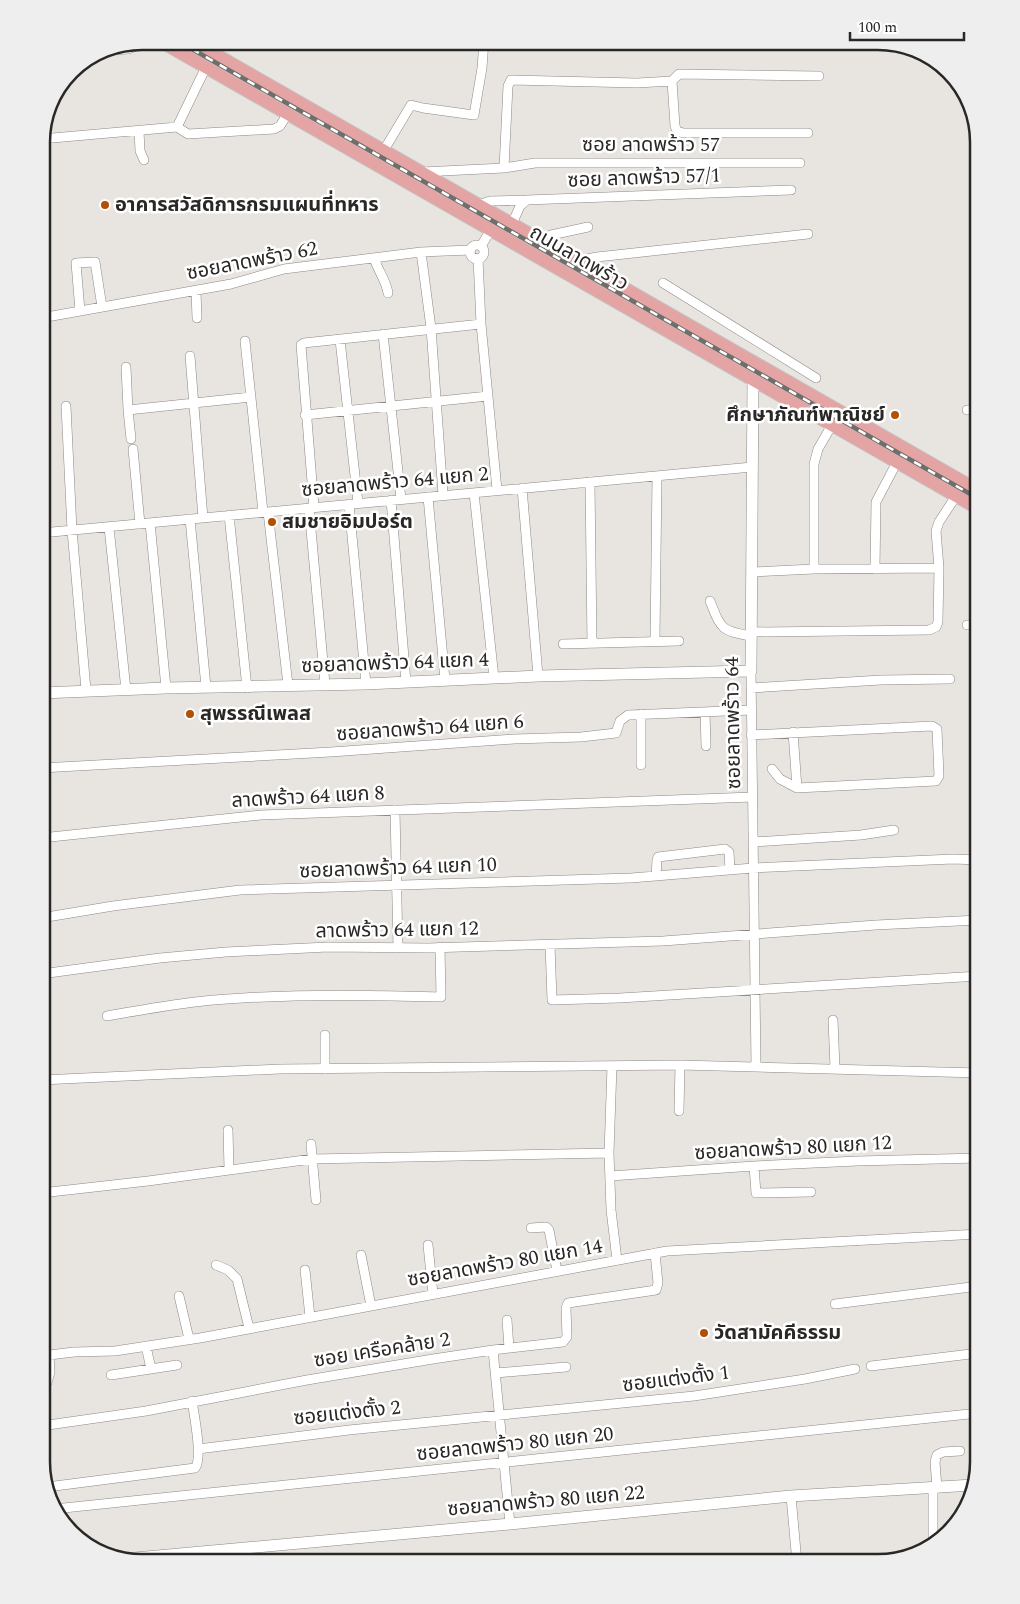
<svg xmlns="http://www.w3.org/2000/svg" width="1020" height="1604" viewBox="0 0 1020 1604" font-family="Spectral,'Noto Sans Thai',serif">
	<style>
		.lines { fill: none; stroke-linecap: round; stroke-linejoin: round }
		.street-casing { stroke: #8c8984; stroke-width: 10 }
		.secondary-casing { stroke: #8c8984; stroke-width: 12 }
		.primary-casing { stroke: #c3c3c2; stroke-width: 14 }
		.street { stroke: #fff; stroke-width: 9 }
		.secondary { stroke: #fff; stroke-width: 11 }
		.primary { stroke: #e3a4a3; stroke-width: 12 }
		.rail-casing { stroke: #706e6b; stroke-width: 4.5 }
		.rail { stroke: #fff; stroke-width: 2.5; stroke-dasharray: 8; stroke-linecap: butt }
		.poi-dot { fill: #b15105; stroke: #fff; stroke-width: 2 }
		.labels { text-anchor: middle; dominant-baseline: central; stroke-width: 5; stroke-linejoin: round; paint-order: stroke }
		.street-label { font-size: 20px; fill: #292826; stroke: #fff }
		.poi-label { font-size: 20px; font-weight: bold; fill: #292826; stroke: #fff; text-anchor: start }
		.rim { fill: none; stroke: #292826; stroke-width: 2.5 }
	</style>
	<rect width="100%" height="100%" fill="#e8e4df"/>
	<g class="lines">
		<g class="street-casing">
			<path id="street" d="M100 51 128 49 149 41
				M672 81 675 126 677 131 683 133H808
				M58 90V96
				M177 127 206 67
				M139 131 140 151 144 160
				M41 139 177 127 188 134 274 129 280 126 288 113
				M384 150 411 105 423 108 474 115 482 68 484 41
				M504 168 508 86 511 80 637 83 672 81 679 74 819 76
				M422 172 504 168 535 163H800
				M478 205 490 201 527 200
				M512 224 520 206 527 200 791 190
				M546 243 551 235 588 227
				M470 252a7 7 0 1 1 14 0a7 7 0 1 1-14 0Z
				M481 246 491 230
				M421 252 431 328 443 495
				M374 258C378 271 386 280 388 293
				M478 258 481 324 497 490
				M577 261 597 257 808 234
				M663 283 816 378
				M196 291 197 318
				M80 311 76 263 95 262 102 307
				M41 318 231 284 284 269 421 252 471 250
				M383 334 401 499
				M340 340 358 503
				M245 341 263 512
				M190 356 203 518
				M126 367 128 410 131 439
				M66 406 72 530 86 690
				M128 410 251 397
				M967 410 979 409
				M305 415 488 396
				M133 449 140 524
				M590 482 592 644
				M522 488 538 676
				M474 493 494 678
				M428 497 445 680
				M391 500 406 682
				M349 504 366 684
				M314 507 301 345 304 343 481 324
				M309 508 325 684
				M268 512 288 685
				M229 515 247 688
				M190 519 206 687
				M150 523 166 688
				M109 527 126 690
				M41 533 752 467
				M814 569V464L818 449 832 425
				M875 569 876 502 897 462
				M752 572 814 569 939 568
				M710 601C721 629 721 631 751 636
				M967 625H979
				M751 632 929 630 936 627 938 622 939 568 936 531 939 522 956 496
				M655 641 657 476
				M563 644 679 641
				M41 649 46 693
				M751 671 756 1066
				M974 679H979
				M751 688 881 680 950 679
				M705 712 706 746
				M641 714V765
				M793 732 797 788
				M751 735 932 726 937 729 939 776 936 781 797 788 780 779 772 769
				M41 768 331 752 514 739 581 737 616 733 620 721 628 715 751 710
				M395 810 398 948
				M41 838 261 815 753 797
				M753 842 861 835 894 830
				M656 876 657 860 658 857 725 849 729 852 730 870
				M41 880 44 882 45 918
				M41 918 113 906 240 890 631 878 753 868 953 859 979 860
				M550 945 552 1000 620 998 979 976
				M41 974 160 958 226 952 328 947 428 948 663 941 876 925 979 920
				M107 1016C152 1008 197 1000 243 998 308 994 375 995 441 997L440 947
				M976 1018 978 976
				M833 1020 835 1068
				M325 1035V1069
				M612 1066 609 1153 611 1210 617 1260
				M41 1080 280 1069 680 1065 979 1073
				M679 1111 680 1065
				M228 1130 229 1169
				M311 1144 316 1200
				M754 1166 756 1193 811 1192
				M610 1176 754 1166 857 1161 979 1158
				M41 1193 148 1181 312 1159 609 1153
				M531 1228 546 1227 549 1230 557 1271
				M428 1245 433 1294
				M361 1255 371 1306
				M216 1265 228 1270 237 1279 249 1328
				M305 1270 310 1317
				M179 1296 189 1339
				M835 1304 979 1286
				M507 1320 509 1348
				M146 1346 151 1369
				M493 1350 510 1524
				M41 1356 74 1352 115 1351 200 1338 667 1251 979 1234
				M871 1366 979 1353
				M496 1373 566 1367
				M111 1375 177 1365
				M47 1383 50 1372 49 1355
				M41 1426 146 1411 307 1380 433 1359 493 1350 563 1342 567 1337 566 1308 568 1303 656 1290 658 1283 655 1253
				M198 1449 349 1430 694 1396 805 1379 855 1369
				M47 1487 195 1468C203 1459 194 1414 192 1401
				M933 1488V1543
				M937 1488 935 1462 937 1455 943 1452 960 1451
				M791 1496 797 1563
				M54 1509 979 1413"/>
		</g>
		<g class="secondary-casing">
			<path id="secondary" d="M41 693 166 688 366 684 538 676 751 671 753 379
				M124 1559 510 1524 791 1496 973 1485"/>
		</g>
		<g class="primary-casing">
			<path id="primary" d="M160 41 979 509
				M192 41 979 491"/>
		</g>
		<use href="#street" class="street"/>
		<use href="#secondary" class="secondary"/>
		<use href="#primary" class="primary"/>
		<g class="rail-casing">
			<path id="rail" d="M178 41 979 499"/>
		</g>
		<use href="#rail" class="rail"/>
	</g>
	<g class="poi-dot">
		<circle cx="105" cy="205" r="5"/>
		<circle cx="895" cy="415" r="5"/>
		<circle cx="272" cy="522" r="5"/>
		<circle cx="190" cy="714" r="5"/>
		<circle cx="704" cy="1333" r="5"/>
	</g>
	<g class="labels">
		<g class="street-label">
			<text x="651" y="145">ซอย ลาดพร้าว 57</text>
			<text transform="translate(644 178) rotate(-2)">ซอย ลาดพร้าว 57/1</text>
			<text transform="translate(579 258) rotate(30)">ถนนลาดพร้าว</text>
			<text transform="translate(252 261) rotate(-11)">ซอยลาดพร้าว 62</text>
			<text transform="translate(395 482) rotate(-5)">ซอยลาดพร้าว 64 แยก 2</text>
			<text transform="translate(395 663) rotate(-2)">ซอยลาดพร้าว 64 แยก 4</text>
			<text transform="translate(733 723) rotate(-91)">ซอยลาดพร้าว 64</text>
			<text transform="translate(430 728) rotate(-4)">ซอยลาดพร้าว 64 แยก 6</text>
			<text transform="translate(308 797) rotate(-3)">ลาดพร้าว 64 แยก 8</text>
			<text transform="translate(398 868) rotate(-2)">ซอยลาดพร้าว 64 แยก 10</text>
			<text transform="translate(397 930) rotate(-1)">ลาดพร้าว 64 แยก 12</text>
			<text transform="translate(793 1148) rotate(-3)">ซอยลาดพร้าว 80 แยก 12</text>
			<text transform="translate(505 1263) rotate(-10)">ซอยลาดพร้าว 80 แยก 14</text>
			<text transform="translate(382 1350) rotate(-9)">ซอย เครือคล้าย 2</text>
			<text transform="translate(676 1379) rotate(-7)">ซอยแต่งตั้ง 1</text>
			<text transform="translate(347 1413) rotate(-6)">ซอยแต่งตั้ง 2</text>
			<text transform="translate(515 1444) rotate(-6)">ซอยลาดพร้าว 80 แยก 20</text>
			<text transform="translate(546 1501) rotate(-5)">ซอยลาดพร้าว 80 แยก 22</text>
		</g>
		<g class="poi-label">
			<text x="115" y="205">อาคารสวัสดิการกรมแผนที่ทหาร</text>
			<text x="885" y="415" text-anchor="end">ศึกษาภัณฑ์พาณิชย์</text>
			<text x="282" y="522">สมชายอิมปอร์ต</text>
			<text x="200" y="714">สุพรรณีเพลส</text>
			<text x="714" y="1333">วัดสามัคคีธรรม</text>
		</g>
	</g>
	<path d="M0 0H1020V1604H0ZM142 50H878A92 92 0 0 1 970 142V1462A92 92 0 0 1 878 1554H142A92 92 0 0 1 50 1462V142A92 92 0 0 1 142 50Z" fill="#eee" fill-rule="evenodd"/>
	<path class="rim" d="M142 50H878A92 92 0 0 1 970 142V1462A92 92 0 0 1 878 1554H142A92 92 0 0 1 50 1462V142A92 92 0 0 1 142 50Z"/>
	<path d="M850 32v8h114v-8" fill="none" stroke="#292826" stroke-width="2.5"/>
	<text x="858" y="32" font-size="15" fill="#292826" stroke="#ffffff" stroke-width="4" paint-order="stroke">100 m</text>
</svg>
